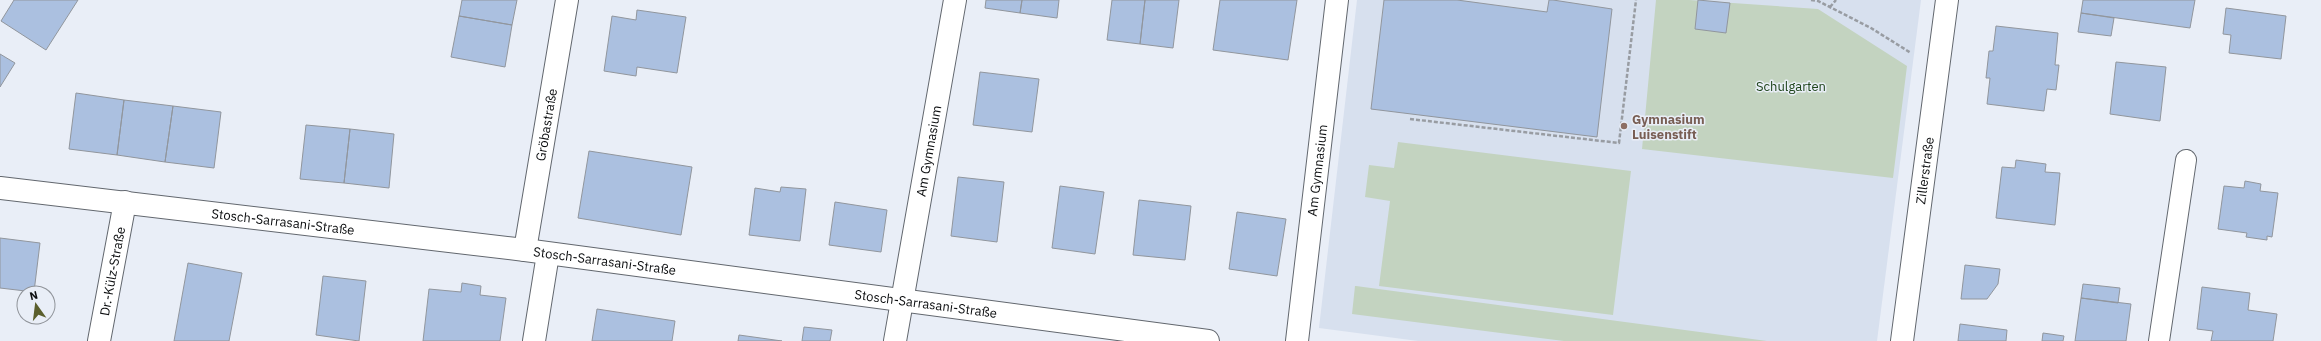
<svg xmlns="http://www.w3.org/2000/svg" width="2321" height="341" viewBox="0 0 2321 341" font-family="'IBM Plex Sans',sans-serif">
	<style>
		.built { fill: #d7e0ee }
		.green { fill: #c3d3c0 }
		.building { fill: #abc0e0; stroke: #91969d }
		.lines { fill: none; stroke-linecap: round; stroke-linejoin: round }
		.service-casing { stroke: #62676e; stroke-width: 22 }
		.minor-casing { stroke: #62676e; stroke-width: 24 }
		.path { stroke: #989ca2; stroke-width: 2.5; stroke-dasharray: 4 2; stroke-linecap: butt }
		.service { stroke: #fff; stroke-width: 20 }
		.minor { stroke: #fff; stroke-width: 22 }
		.education-dot { fill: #8d6e63; stroke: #e9eef7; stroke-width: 1.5 }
		.labels { text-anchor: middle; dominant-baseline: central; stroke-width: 3; stroke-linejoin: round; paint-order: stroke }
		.park-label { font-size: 13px; fill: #1d4319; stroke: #e9eef7 }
		.education-label { font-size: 13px; font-weight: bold; fill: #785e54; stroke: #e9eef7; text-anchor: start }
		.street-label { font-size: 13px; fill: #0a0c0e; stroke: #e9eef7 }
	</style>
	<rect width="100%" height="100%" fill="#e9eef7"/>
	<path class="built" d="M1357 0H1921L1877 341H1418L1319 328Z"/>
	<path class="green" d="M1656 0H1689L1818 9 1907 66 1893 178 1642 149Z
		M1398 142 1631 171 1613 315 1379 286 1390 201 1365 197 1369 165 1394 168Z
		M1355 286H1356L1767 341H1564L1352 314Z"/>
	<path class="building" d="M14 0H78L46 50 1 21Z
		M462 0H517L512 25 459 16Z
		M986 0H1022L1020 13 985 8Z
		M1022 0H1059L1057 18 1020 13Z
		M1112 0H1145L1140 44 1107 40Z
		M1145 0H1179L1173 48 1140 44Z
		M1220 0H1297L1288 60 1213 50Z
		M1384 0H1457L1547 12 1549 0H1553L1612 9 1597 137 1371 109Z
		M1698 0 1730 3 1726 33 1695 29Z
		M2083 0H2195L2190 28 2081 13Z
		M2226 8 2286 16 2281 59 2229 53 2231 35 2223 34Z
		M637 10 686 17 677 73 637 67 636 76 604 71 612 16 636 20Z
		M2081 13 2114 18 2111 36 2078 32Z
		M459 16 512 25 505 67 451 57Z
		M1996 26 2058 33 2055 65H2059L2056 90 2047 89 2044 111 1987 104 1990 78H1986L1989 51H1993Z
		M0 54 15 63 0 87Z
		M2116 62 2166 67 2160 121 2110 114Z
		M980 72 1039 79 1032 132 973 125Z
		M76 93 124 100 117 155 69 149Z
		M124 100 173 106 165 162 117 155Z
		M173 106 221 112 214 168 165 162Z
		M306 125 350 129 344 183 300 179Z
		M350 129 394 134 389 188 344 183Z
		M589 151 692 167 681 235 578 218Z
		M2016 160 2046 164 2045 172 2060 173 2055 225 1996 218 2002 167 2015 168Z
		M958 177 1004 182 997 242 951 236Z
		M2245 181 2261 184 2260 191 2278 193 2272 237 2267 236V240L2246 237 2247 233 2218 229 2224 186 2244 188Z
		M1060 186 1104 192 1095 254 1052 248Z
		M781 187 806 189 800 241 749 235 755 188 780 192Z
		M1139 200 1191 206 1185 260 1133 255Z
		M835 202 887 210 881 252 829 245Z
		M1237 212 1286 219 1277 276 1229 269Z
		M0 238 40 243 34 292 0 288Z
		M188 263 242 273 229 341H174Z
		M1965 265 2000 269 1998 284 1987 299H1961Z
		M323 276 366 281 359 341 316 335Z
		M462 283 481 286 480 295 506 298 500 341H423L429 289 461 292Z
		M2083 284 2120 288 2118 303 2081 298Z
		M2202 287 2250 293 2248 310 2277 314 2273 341H2211L2213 331 2197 329Z
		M2081 298 2131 304 2126 341H2075Z
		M597 309 675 321 672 341H592Z
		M1960 324 2007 330 2006 341H1958Z
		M804 327 832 330 830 341H802Z
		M2043 333 2064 336 2063 341H2042Z
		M739 335 782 341H738Z"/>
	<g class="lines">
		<g class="service-casing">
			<path id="service" d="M2159 341 2186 160"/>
		</g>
		<g class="minor-casing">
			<g id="minor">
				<path id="s1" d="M0 188 525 250 1208 341"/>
				<path id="s2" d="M525 250 567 0"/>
				<path id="s3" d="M99 341 125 202"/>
				<path d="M534 341 548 254"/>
				<path id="s4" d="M895 341 955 0"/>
				<path id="s5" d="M1297 341 1337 0"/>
				<path id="s6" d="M1902 341 1947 0"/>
			</g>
		</g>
		<path class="path" d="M1811 0 1818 1 1871 28 1911 53
			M1830 7 1836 0
			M1410 119 1619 143 1636 0"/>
		<use href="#service" class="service"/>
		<use href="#minor" class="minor"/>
	</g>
	<circle class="education-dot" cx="1624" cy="126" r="4"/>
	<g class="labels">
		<g class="park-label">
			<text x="1791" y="86">Schulgarten</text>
		</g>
		<g class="education-label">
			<text x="1632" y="119">Gymnasium<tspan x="1632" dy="15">Luisenstift</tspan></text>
		</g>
		<g class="street-label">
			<text stroke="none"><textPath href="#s2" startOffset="127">Gröbastraße</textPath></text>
			<text stroke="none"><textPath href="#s4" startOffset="193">Am Gymnasium</textPath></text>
			<text stroke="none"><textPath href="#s5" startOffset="172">Am Gymnasium</textPath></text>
			<text stroke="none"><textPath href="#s6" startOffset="172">Zillerstraße</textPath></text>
			<text stroke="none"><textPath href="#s1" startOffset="285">Stosch-Sarrasani-Straße</textPath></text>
			<text stroke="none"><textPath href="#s1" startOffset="609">Stosch-Sarrasani-Straße</textPath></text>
			<text stroke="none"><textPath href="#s3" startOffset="71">Dr.-Külz-Straße</textPath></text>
			<text stroke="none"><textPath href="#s1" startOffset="933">Stosch-Sarrasani-Straße</textPath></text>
		</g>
	</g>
	<g transform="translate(36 305) rotate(346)"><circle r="19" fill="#e9eef7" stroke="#90949a"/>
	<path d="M0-3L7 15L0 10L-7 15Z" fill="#5b5f2d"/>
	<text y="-6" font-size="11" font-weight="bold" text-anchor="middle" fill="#0a0c0e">N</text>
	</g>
</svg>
